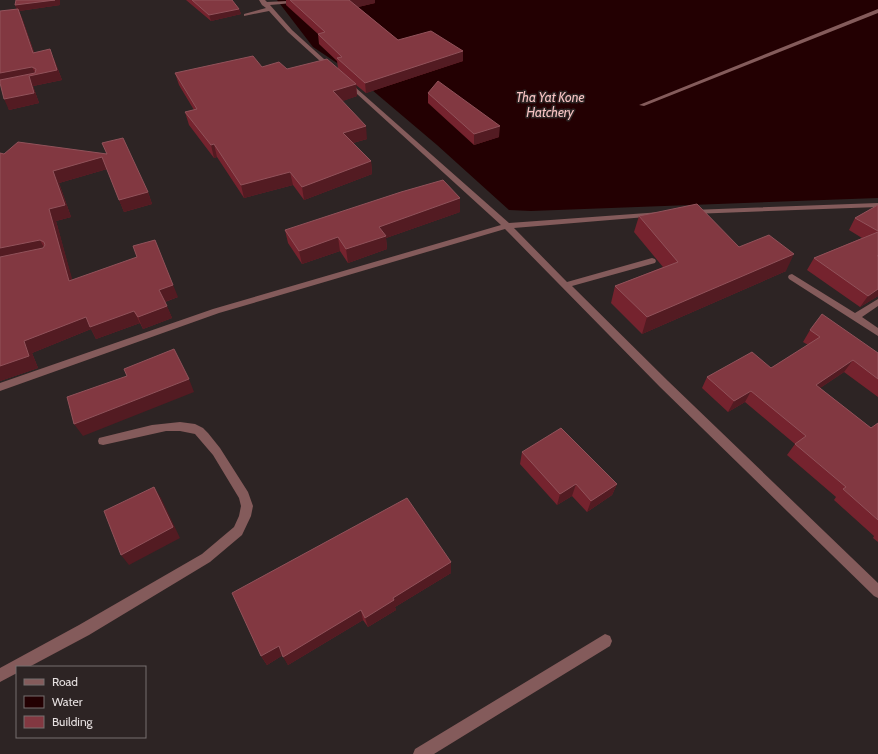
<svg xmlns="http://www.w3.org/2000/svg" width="878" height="754" viewBox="0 0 878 754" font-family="Cabin,sans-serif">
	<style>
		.water { fill: #230002 }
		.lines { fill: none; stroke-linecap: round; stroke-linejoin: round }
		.minor { fill: #845b5b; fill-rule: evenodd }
		.wall { fill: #75232e }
		.shaded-wall { fill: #531b22 }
		.building { fill: #823841; stroke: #91525a }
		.labels { text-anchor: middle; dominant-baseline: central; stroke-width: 3; stroke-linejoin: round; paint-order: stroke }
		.far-water-label { font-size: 13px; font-style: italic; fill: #f7c3c3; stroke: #2d2424 }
	</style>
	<rect width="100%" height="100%" fill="#2d2424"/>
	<path class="water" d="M277 0H878V198L531 211 509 210 437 145 352 73 313 47Z"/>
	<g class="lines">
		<path class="minor" d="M259 0H265L267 2 307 0 304 2 270 5 292 30 335 69V71H331L288 32 269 11 244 16V14L266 8 262 5Z
			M878 9V13L644 106 639 105Z
			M347 80 509 223 661 212 662 214 658 216 514 228 567 282 652 258 655 259 656 261 655 263 572 286 668 381 878 583V598L874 596 660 387 505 229 219 313 0 391V383L213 309 501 225 345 83 344 82Z
			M878 203V207L692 214 688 212 692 210Z
			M792 274 855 313 878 299V306L862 317 878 328V336L789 279 788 277 789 275Z
			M180 422 195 424 203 428 208 433 220 448 248 492 253 506 251 516 242 535 210 562 89 635 29 667H17V673L0 682V668L79 625 202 554 234 527 239 516 241 506 239 498 213 455 195 434 180 431H166L103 445 99 444 98 441 99 438 103 437 152 425Z
			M605 634 610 636 612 641 610 646 434 754H413L415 749Z"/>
	</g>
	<path class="wall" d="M186 0H232L239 9 241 14 211 21Z
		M286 0H375V3L358 7 398 40 463 61 366 93 356 85 357 96 342 101 367 139 353 143 371 161 372 174 304 200 293 185 244 198 217 157 214 158 189 125 185 112 194 110 179 85 175 73 262 67 287 69 338 68 337 61 319 44 318 34 286 5Z
		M15 5H60L19 11 22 18 34 52 54 59 62 80 33 86 39 103 9 110 0 79V11L17 9Z
		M428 93 499 137 474 145 428 103Z
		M102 143 148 192 152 204 124 212 107 169 59 183 71 217 56 221 72 280 178 297 165 302 172 318 143 329 140 323 96 339 91 329 32 353 38 368 0 381V153L4 154H107Z
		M878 205V296L860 307 807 270 814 258 862 238 849 230 855 218Z
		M460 212 386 238 387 249 348 263 340 251 302 264 288 243 285 230Z
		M639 216 739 247 786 271 642 334 611 303 615 286 663 267 634 232Z
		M810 330 878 353V397L844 372 820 388 871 428 878 423V542L873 538 874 536 834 500 836 497 787 455 795 444 745 402 728 412 702 388 707 377 771 368 808 345 803 342Z
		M522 452 617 484 612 495 587 512 572 496 557 505 520 464Z
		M451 562V573L395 607 396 610 368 627 363 620 288 665 283 655 267 665 261 656Z"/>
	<path class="shaded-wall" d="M55 0H60V5L19 11 22 18 37 62 33 53 15 5Z
		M349 0H375V3L350 9Z
		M239 9 241 14 211 21 209 15Z
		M50 49 62 80 33 86 39 103 9 110 4 99 3 84 0 79V73L32 67 36 74Z
		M463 51V61L366 93 365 83Z
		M356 84 357 96 335 104 333 91Z
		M366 126 367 139 345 145 343 133Z
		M500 126 499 137 474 145V134Z
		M214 144 217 157 214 158 211 145Z
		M102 157 107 169 59 183 71 217 56 221 76 293 69 281 49 209 53 171Z
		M371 161 372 174 304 200 302 187Z
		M290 172 293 185 244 198 241 185Z
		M148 192 152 204 124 212 119 200Z
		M460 198V212L386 238 387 249 348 263 346 249 379 227Z
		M338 237 340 251 302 264 299 251Z
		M40 240 47 253 0 261V248Z
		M155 240 178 297 164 302 159 290Z
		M794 254 786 271 642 334 647 317Z
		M878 289V296L860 307 868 296Z
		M167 306 172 318 143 329 138 317Z
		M134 311 140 323 96 339 91 329 32 353 38 368 0 381V366L24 341 86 317Z
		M853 360 844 372 808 396 816 385Z
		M189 379 194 392 83 436 74 424Z
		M751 391 745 402 728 412 734 401Z
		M576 484 572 496 557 505 560 494Z
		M617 484 612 495 587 512 591 501Z
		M154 487 161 498 180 538 129 565 121 555Z
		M451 562V573L395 607 396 610 368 627 365 618 393 598Z
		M361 610 363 620 288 665 283 657Z
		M279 646 283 655 267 665 261 656Z"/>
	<path class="building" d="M16 0H55L15 5Z
		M192 0H232L239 9 209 15Z
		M290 0H349L398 40 431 31 463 51 365 83 337 58 342 57 318 34 325 32Z
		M18 9 33 53 50 49 57 70 29 76 34 93 4 99 0 83V80L35 73 36 69 32 67 0 73V11Z
		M253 56 262 67 279 62 287 69 327 59 356 84 333 91 366 126 343 133 371 161 302 187 290 172 241 185 214 144 211 145 185 112 197 109 175 73Z
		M438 81 500 126 474 134 428 93Z
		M123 138 148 192 119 200 102 157 53 171 65 205 49 209 69 281 137 257 133 246 155 240 173 285 159 290 167 306 138 317 134 311 90 327 86 317 24 341 29 356 0 366V257L43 248 45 245 44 242 40 240 0 248V153L4 154 18 142 107 154 102 143Z
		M443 180 460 198 379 227 386 236 346 249 338 237 299 251 285 230 401 192Z
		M697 204 739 247 769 235 794 254 647 317 615 286 678 262 639 216Z
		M878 205V231L855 218Z
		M878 232V255L877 256H878V289L868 296 814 258Z
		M822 314 878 353V379L853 360 816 385 871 428 878 423V520L843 489 846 487 795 444 806 436 751 391 734 401 707 377 752 352 771 368 820 337 810 330Z
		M174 349 189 379 74 424 67 397 127 376 124 369Z
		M561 428 617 484 591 501 576 484 560 494 522 452Z
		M154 487 173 527 121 555 104 511Z
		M407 498 451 562 393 598 394 600 365 618 361 610 283 657 279 646 261 656 232 593Z"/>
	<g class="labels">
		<g class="far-water-label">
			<text x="550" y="97">Tha Yat Kone<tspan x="550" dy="15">Hatchery</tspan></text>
		</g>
	</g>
	<rect x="16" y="666" width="130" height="72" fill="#2d2424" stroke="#776f6f"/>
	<rect x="24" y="679" width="20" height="6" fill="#845b5b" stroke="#776f6f"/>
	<text x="52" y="686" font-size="12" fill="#e6e0e0">Road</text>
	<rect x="24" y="696" width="20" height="12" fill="#230002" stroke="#776f6f"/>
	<text x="52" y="706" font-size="12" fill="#e6e0e0">Water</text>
	<rect x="24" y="716" width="20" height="12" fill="#823841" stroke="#776f6f"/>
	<text x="52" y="726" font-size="12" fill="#e6e0e0">Building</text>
</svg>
